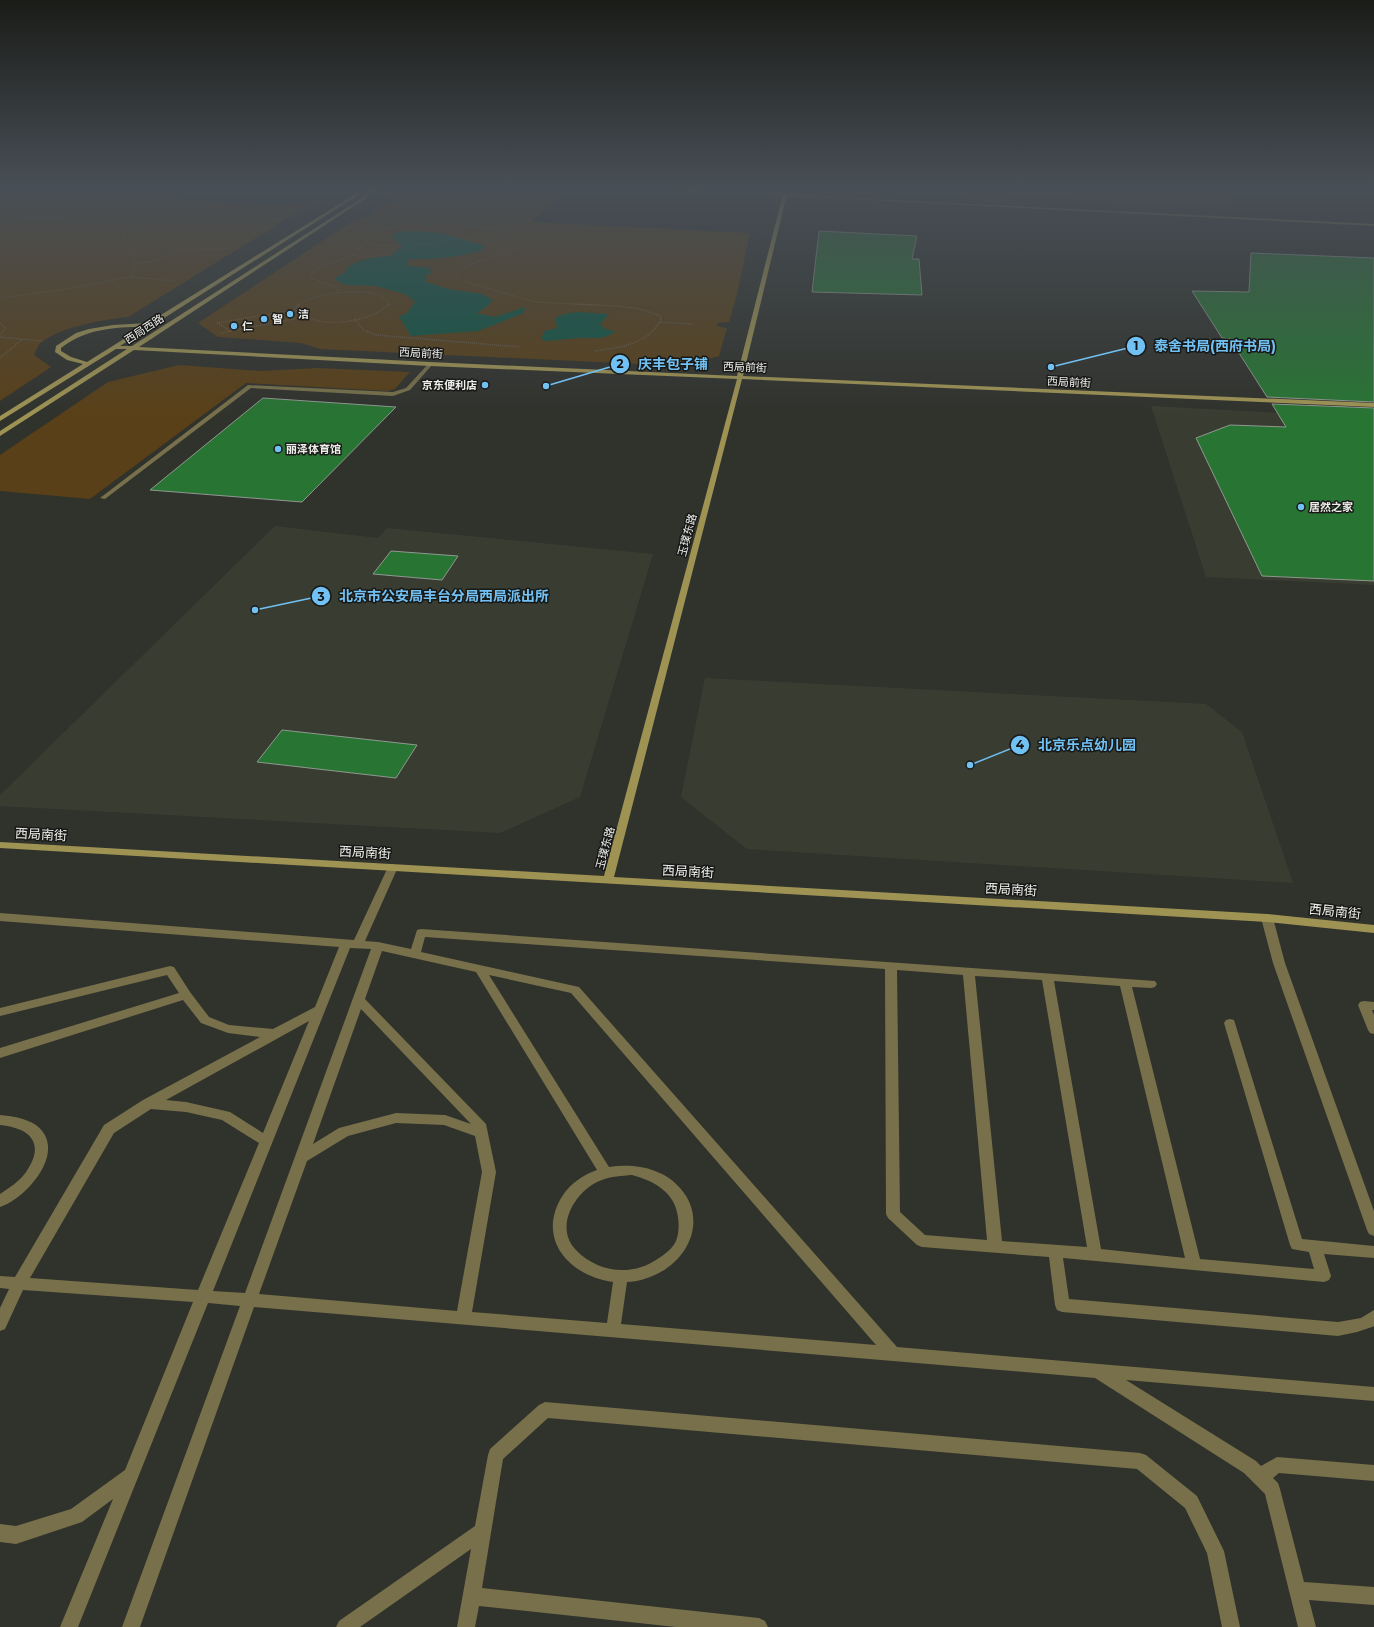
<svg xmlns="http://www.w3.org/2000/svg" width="1374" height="1627" viewBox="0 0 1374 1627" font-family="Montserrat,'Noto Sans SC',sans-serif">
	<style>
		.built { fill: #393d31 }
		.green { fill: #594018 }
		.water { fill: #105643 }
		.building { fill: #287433; stroke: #919891 }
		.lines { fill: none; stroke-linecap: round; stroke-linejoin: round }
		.path-far1 { stroke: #747570; stroke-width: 1; stroke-dasharray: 0.5 1.5; stroke-linecap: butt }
		.path { stroke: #747570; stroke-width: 1.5; stroke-dasharray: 0.5 1.5; stroke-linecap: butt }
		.street { fill: #77704a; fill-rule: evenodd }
		.secondary { fill: #9f9354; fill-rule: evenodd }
		.poi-dot { fill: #71c1f5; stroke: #181917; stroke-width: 1.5 }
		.labels { text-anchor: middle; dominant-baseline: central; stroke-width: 3; stroke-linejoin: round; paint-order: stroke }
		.far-poi-label { font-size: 11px; font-weight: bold; fill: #eeefeb; stroke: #181917; text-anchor: start }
		.far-street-label { font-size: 11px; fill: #eeefeb; stroke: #181917 }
		.street-label { font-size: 13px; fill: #eeefeb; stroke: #181917 }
		.leader { fill: none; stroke: #71c1f5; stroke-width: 1.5 }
		.callout-dot { fill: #71c1f5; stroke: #181917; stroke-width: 1.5 }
		.mark-label { font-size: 12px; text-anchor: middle; font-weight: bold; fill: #111 }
		.callout-label { font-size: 14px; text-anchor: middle; font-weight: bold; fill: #71c1f5; stroke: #181917; stroke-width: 3; stroke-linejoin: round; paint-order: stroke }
	</style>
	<rect width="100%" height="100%" fill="#30322c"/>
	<path class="built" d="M1151 406 1374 418V585L1206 577Z
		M275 526 378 538 387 528 653 554 580 797 500 833 0 806V795Z
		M705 678 1206 704 1242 732 1293 883 747 849 681 797Z"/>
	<path class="green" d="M0 189H151L135 196 0 191Z
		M411 189 561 193 532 222 750 233 737 294 729 322 717 323V326L727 328 719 356 681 366 320 349 301 343 218 337 198 323 354 220 374 214 372 213Z
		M971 189H1224L1231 207 1007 195 1006 202 969 200Z
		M0 192 239 202 232 206 250 207 316 201 128 317C102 320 63 326 42 342 38 344 36 351 34 355L51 367 0 401Z
		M179 365 261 371 317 368 410 372 395 389 388 391 246 383 90 499 0 491V455L108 382Z"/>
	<path class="water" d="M417 231 441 233 485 246 481 251C456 257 434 260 408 259L407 266 432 268 428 270 433 273 426 275V282L448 289 482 294 493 300 487 307 476 313 495 317 525 307 524 313 478 331 411 336 399 317 408 312 415 302 405 294 376 286 346 285 334 279 346 272 347 268C358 259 376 257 391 256L402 246 392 237 397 232Z
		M578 312 609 314 600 324 605 329 615 331C604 341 592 337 579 338 568 339 556 340 545 341L541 338 545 331 557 328 555 318 564 314Z"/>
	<path class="building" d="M819 231 917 236 912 259H919L922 295 812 292Z
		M1251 253 1374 258V402L1267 397 1230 339 1222 338 1192 291 1249 292Z
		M263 398 396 407 302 502 150 490Z
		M1272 404 1374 408V581L1262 576 1196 438 1230 425 1286 427Z
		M391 551 458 556 442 580 373 574Z
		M282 730 417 745 396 778 257 762Z"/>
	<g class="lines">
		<path class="path-far1" d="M0 197H28L15 203 0 205
			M25 199 119 206 129 211H145
			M261 219 279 220 278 221
			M0 220 114 213 138 216 136 223 123 236C129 250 141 264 130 277L61 290 0 298
			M365 243 413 249 419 244 437 245 443 241 455 238 488 241 513 234
			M351 255C368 257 382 259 396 248
			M136 264 158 260 182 250 230 248 268 226
			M130 277 175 281
			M339 293 336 287 311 278 310 276C320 262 336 264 350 256 362 249 367 235 380 230 414 215 487 223 521 238L522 243C504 262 470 256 455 276L466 282 535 302 594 305
			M298 305C313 293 379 283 390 304L389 305"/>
		<path class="path" d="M299 304 294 310C318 330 367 324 390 304
			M575 304C604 306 634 304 660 316L661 319C649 344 619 348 594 351
			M355 319 363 330 376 335 520 347
			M660 322 693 324
			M0 323 6 328 0 335
			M230 331 218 323 294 310
			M221 333 304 317
			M0 337 42 341
			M0 358 23 339"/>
		<path class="street" d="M650 189H670L1374 224V226Z
			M430 362 432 363V365L410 390 393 396 251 388 105 499 100 498 248 385 393 392 406 388Z
			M393 864 398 867 365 941 378 942 411 949 417 930 421 929 1155 981 1157 984 1155 987 1151 988 1132 987 1200 1259 1314 1269 1309 1252 1292 1249 1290 1245 1224 1023 1226 1020 1230 1019 1234 1020 1302 1239 1374 1246V1258L1324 1254 1331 1276 1329 1280 1324 1282 1063 1258 1069 1299 1338 1322 1361 1318 1374 1310V1326L1372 1327 1357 1332 1338 1336 1062 1312 1057 1310 1055 1305 1049 1257 922 1247 917 1245 888 1218 886 1214 885 969 425 937 421 952 579 987 897 1347 1374 1387V1401L1126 1380 1256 1461 1261 1466 1277 1457 1374 1465V1481L1279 1473 1273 1478 1278 1483 1280 1489 1304 1582 1374 1587V1605L1309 1600 1316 1627H1298L1265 1494 1244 1473 1095 1378 254 1307 140 1627H122L240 1306 208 1303 78 1627H60L113 1499 82 1522 16 1544 0 1542V1524L16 1526 71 1509 125 1470 193 1302 23 1290 5 1329 0 1331V1308L9 1289 0 1288V1276L15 1277 104 1125 143 1100 260 1037 228 1033 201 1023 183 1000 0 1058V1048L179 993 167 975 0 1016V1008L170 966 174 967 190 992 209 1017 229 1025 273 1029 315 1007 339 947 0 921V913L354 940 388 867ZM350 948 371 949 245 1293 213 1291ZM382 951 476 972 597 1170C583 1175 571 1183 563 1195 535 1238 569 1276 613 1282L607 1323 472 1312 496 1172 486 1124 365 999ZM897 970 963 975 987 1240 925 1235 900 1212ZM489 975 571 993 876 1345 621 1324 627 1282C638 1282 648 1278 657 1274 690 1258 707 1218 680 1188 663 1168 634 1163 609 1167ZM975 976 1042 980 1087 1247 1002 1241ZM1054 981 1120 986 1185 1258 1101 1249ZM361 1009 471 1124 445 1115 396 1113 339 1128 313 1144ZM309 1021 263 1133 230 1112 186 1102 166 1100ZM151 1109 186 1112 222 1120 259 1143 198 1290 30 1278 114 1133ZM396 1123 444 1125 475 1136 482 1172 457 1311 259 1294 307 1161 348 1136ZM632 1175C654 1181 675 1192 678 1217 679 1224 679 1234 676 1241 673 1248 665 1254 659 1258 633 1277 598 1273 576 1250 553 1227 576 1189 602 1180 611 1176 622 1176 632 1175Z
			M1267 914 1271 915 1273 918 1285 963 1374 1211V1236L1369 1234 1367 1230 1273 963 1261 918 1263 915Z
			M1364 1001 1374 1002V1010H1372L1374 1015V1034L1370 1033 1368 1030 1358 1005 1360 1002Z
			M0 1115C12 1116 25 1118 36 1125 69 1150 27 1198 0 1207V1194C9 1188 20 1181 26 1172 46 1143 30 1128 0 1125Z
			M545 1402 1140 1453 1146 1455 1197 1496 1224 1551 1240 1627H1222L1207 1553 1185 1508 1137 1469 548 1418 503 1459 482 1588 759 1618 765 1621 768 1627H676L479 1606 475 1627H457L471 1549 360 1627H336L339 1621 475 1526 488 1455 490 1449 539 1405Z"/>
		<path class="secondary" d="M376 189H380L139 347 430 362 737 376 783 194 785 193 787 194 743 376 1374 403V407L742 379 614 877 1267 914 1374 925V933L1267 922 0 848V842L604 876 737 379 430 366 134 350 0 436V431L127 349H116L0 421V416L83 364 67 360 55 352 56 346 76 333 89 329 113 325 148 323 357 193 360 194 120 346H132ZM143 327 87 362 71 357 61 351V348C85 329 114 327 143 327Z"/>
	</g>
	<linearGradient id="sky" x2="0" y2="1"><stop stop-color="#1a1c18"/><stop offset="0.45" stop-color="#484f56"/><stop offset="1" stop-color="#484f56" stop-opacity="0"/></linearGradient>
	<rect width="1374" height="417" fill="url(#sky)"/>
	<g class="poi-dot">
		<circle cx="290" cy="314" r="4"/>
		<circle cx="264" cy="319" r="4"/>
		<circle cx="234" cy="326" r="4"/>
		<circle cx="485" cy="385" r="4"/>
		<circle cx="278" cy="449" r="4"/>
		<circle cx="1301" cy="507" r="4"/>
	</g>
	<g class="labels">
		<g class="far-poi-label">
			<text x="298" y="314">洁</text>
			<text x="272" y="319">智</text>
			<text x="242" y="326">仁</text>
			<text x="477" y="385" text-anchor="end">京东便利店</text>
			<text x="286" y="449">丽泽体育馆</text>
			<text x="1309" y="507">居然之家</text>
		</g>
		<g class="far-street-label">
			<text transform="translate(144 329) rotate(-33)">西局西路</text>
			<text transform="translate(421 353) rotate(3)">西局前街</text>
			<text transform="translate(745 367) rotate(2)">西局前街</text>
			<text transform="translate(1069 382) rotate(3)">西局前街</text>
			<text transform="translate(687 535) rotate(-75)">玉璞东路</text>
			<text transform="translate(605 848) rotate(-75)">玉璞东路</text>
		</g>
		<g class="street-label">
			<text transform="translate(41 834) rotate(3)">西局南街</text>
			<text transform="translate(365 852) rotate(3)">西局南街</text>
			<text transform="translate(688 871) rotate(3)">西局南街</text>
			<text transform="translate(1011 889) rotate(3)">西局南街</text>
			<text transform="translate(1335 911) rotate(6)">西局南街</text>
		</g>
	</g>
	<path class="leader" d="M1051 367L1136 346M546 386L620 364M255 610L321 596M970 765L1020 745"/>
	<g class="callout-dot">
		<circle cx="1051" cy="367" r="4"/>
		<circle cx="546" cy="386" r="4"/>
		<circle cx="255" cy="610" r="4"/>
		<circle cx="970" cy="765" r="4"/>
		<circle cx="1136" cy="346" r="10"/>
		<circle cx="620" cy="364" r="10"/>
		<circle cx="321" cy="596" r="10"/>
		<circle cx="1020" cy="745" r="10"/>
	</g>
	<g class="mark-label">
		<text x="1136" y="350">1</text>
		<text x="620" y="368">2</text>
		<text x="321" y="601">3</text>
		<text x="1020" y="749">4</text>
	</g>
	<g class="callout-label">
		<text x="1215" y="351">泰舍书局(西府书局)</text>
		<text x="673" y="369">庆丰包子铺</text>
		<text x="444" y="601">北京市公安局丰台分局西局派出所</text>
		<text x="1087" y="750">北京乐点幼儿园</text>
	</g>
</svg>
